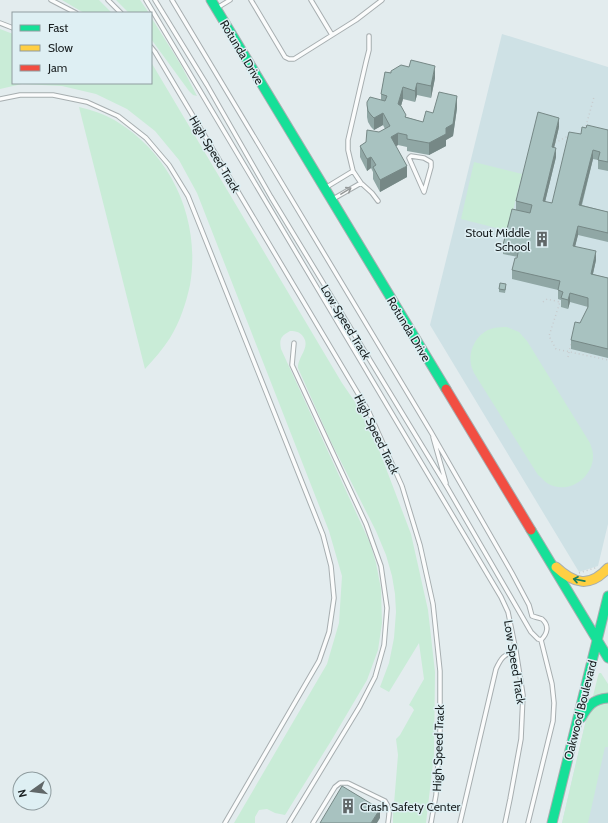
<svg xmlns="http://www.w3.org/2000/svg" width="608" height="823" viewBox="0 0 608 823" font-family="Cabin,sans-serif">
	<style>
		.built { fill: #cee1e5 }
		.green { fill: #c9ecd7 }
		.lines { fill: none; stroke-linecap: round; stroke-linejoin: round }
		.lane-casing { stroke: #a7aeb0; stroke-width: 5.5 }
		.fast-casing { stroke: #a7aeb0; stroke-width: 11 }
		.slow-casing { stroke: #a7aeb0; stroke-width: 11 }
		.jam-casing { stroke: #a7aeb0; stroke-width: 11 }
		.path { stroke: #c8cbcd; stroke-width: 1.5; stroke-dasharray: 1 3; stroke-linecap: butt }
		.lane { stroke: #fbfcfc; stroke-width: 3.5 }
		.fast { stroke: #16e098; stroke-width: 9 }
		.slow { stroke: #ffcf43; stroke-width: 9 }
		.jam { stroke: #f24e42; stroke-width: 9 }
		.wall { fill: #90a7a5 }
		.shaded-wall { fill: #768886 }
		.building { fill: #a8c2c0; stroke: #768886 }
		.oneway { stroke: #959999 }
		.oneway2 { stroke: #18805c }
		.labels { text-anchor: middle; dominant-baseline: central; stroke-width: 3; stroke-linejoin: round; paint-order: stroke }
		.street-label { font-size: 12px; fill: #191f20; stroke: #deeff3 }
		.poi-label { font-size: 12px; fill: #191f20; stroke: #deeff3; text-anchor: end }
	</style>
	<rect width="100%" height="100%" fill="#e3ecee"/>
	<path class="built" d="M502 34 608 67V524L598 566 579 572 430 325Z
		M608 700V823H562L587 716 591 710 595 705Z"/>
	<path class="green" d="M62 0H99L112 13H84Z
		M116 0H140L149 13H129Z
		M151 17 181 65 197 96 193 95 189 91 151 39Z
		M0 29 13 34V83H151V62L342 383 368 421 411 534 428 610 435 672 434 755 426 823H393V815L392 804H394L398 755 396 739 400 735 414 710 412 707 409 705 424 679 419 643 389 692 380 687 389 663 394 638 396 612 395 594 392 576 386 555 376 531 330 440 298 368C297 358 310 348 304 338 301 332 296 331 290 331 281 336 279 339 281 349L370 543 376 563 381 589 382 623 378 650 367 680 331 741 285 815 275 813 267 809 259 810 255 817V823H234L327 664 339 623 342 576 329 531 197 193 179 160 155 131 127 109 96 94 62 86 22 84 0 89Z
		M79 107C92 110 104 114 116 121 172 155 201 220 190 285 186 303 180 322 170 338 163 349 154 359 145 369Z
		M474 162 522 174 508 231 461 219Z
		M507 327 519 332 527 341 590 443C591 447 593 451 593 455 594 478 567 496 547 483 544 481 541 477 538 475L474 373C473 370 471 367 471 364 468 348 479 331 494 328 498 327 503 327 507 327Z
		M599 673H601L608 684V693L602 694 594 697 593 696 598 676Z
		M608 700V747H605L588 823H562L585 724C590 711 594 704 608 700Z"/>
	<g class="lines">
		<g class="lane-casing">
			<path id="lane" d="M51 0 76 13
				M108 0 121 13
				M146 0 501 597 508 612 516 651 523 695 521 739 510 799 505 823
				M155 0 207 85 271 197 447 487 531 632 538 639 541 640
				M172 0 431 432 512 573 529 605 532 616C535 617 539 618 542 619 550 626 547 634 541 640L552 684 554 703 553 721 528 823
				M251 0 285 57 289 59H294L356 20 382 0
				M311 0 332 35
				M217 8 230 0
				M0 23 13 28
				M369 36V50L366 62 348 140V150L353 171 361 183 372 193 378 201
				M151 47 155 52 369 412 402 486 420 545 433 604 440 671V733L436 795 431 823
				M0 99 20 95H53L87 102 118 116 146 138 169 165 188 196 202 231 323 535 331 566 334 598 329 632 319 661 225 823
				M411 156 424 158 431 162V167L424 192 409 158Z
				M325 188 353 171
				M333 199 361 183
				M433 437 446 483
				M289 823 360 706 375 677 384 645 387 608 381 566 366 524 292 365 294 343
				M313 823 335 787 340 783H348L385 801C391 809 389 814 388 823
				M460 823 496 669C501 658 504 654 516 651"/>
		</g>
		<g class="fast-casing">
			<path id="fast" d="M211 0 446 389
				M531 530 608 658
				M581 718C588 706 593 699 608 698
				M552 823 608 596"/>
		</g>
		<g class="slow-casing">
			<path id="slow" d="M556 567C574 584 590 588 608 568"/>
		</g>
		<g class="jam-casing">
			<path id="jam" d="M446 389 531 530"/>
		</g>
		<path class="path" d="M586 126 594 97
			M555 143 568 136
			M543 302 547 299 560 302 549 336 556 349 608 360
			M568 357 572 339
			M579 573 598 567"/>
		<use href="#lane" class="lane"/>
		<use href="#fast" class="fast"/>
		<use href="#slow" class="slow"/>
		<use href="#jam" class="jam"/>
	</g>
	<path class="wall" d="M385 72 435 78 431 98 417 95 415 102 403 99 401 106 406 117 423 122 433 113 457 108 453 136 446 140V146L429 155 407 151V147L398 145 396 146 407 177 380 192 373 179V172L371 168 367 171 360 157V146L366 142 379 132 385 129 383 125 374 130 371 127 368 122 367 117V102L381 100V94Z
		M559 127 554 148 556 157 545 202 552 203 581 134 586 128 608 130V171L598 169V160L593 159 582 205 608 212V242L578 235 575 246 596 260 593 274 608 278V358L571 349V340L580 323 588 307 570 302 568 309 561 307V300L558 299V290L512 279V270L518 257 503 254V245L516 210V201Z
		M506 287 505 293 499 292V289Z"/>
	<path class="shaded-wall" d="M435 66V78L431 98V86Z
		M417 83V95L415 102V91Z
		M403 87V99L398 116V104Z
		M457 96V108L453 136 446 140V146L429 155V143L446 128Z
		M383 113V125L374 130V118Z
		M559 118V127L552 156V147Z
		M398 133V145L391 149V137Z
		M556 148V157L543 210V201Z
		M593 150V159L579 214V205Z
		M371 157V168L367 171V159Z
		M407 166V177L380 192V180Z
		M578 226V235L573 255V246Z
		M596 251V260L591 282V274Z
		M570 293V302L568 309V300Z
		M380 809V818L377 823H371Z"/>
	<path class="building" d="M411 60 435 66 431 86 417 83 415 91 403 87 398 104 401 106 406 115 405 117 423 122 426 111 433 113 439 92 457 96 453 124 446 128V134L429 143 407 139V135L398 133 391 137 407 166 380 180 373 167 376 165 371 157 367 159 360 146 366 142 367 130 379 132 390 126 383 113 374 118 371 115 368 111 367 105V102L370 97 385 101 387 96 381 94 385 72 391 73V71L401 65 409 67Z
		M538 112 559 118 552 147 556 148 543 201 552 203 569 132 581 134 582 127 586 128 587 125 608 130V162L598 160 600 152 593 150 579 205 608 212V233L578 226 573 246 596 251 591 274 608 278V349L571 340 575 322 580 323 588 307V298L570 293 568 300 561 298 563 292 558 290 560 281 512 270 515 258H517L519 248 503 245 512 209 530 213 532 205 516 201Z
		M500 283 506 284 505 290 499 289Z
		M342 786 380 809 371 823H320Z"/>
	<defs><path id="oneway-shaft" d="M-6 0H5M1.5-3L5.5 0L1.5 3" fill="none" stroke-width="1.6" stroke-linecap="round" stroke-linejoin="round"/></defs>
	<use class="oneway" href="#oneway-shaft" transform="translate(346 191) rotate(-31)"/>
	<use class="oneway2" href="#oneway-shaft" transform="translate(579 580) rotate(-169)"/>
	<defs>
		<g id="building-bare" transform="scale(1.2)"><path d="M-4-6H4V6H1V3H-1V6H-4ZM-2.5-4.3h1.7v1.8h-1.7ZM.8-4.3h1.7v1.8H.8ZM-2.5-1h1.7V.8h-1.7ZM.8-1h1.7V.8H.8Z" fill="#606768" stroke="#deeff3" stroke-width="2.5" paint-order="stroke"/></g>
	</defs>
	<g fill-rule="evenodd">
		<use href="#building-bare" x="542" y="239"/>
		<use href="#building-bare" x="348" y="806"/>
	</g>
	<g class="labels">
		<g class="street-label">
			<text transform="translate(242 52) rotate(59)">Rotunda Drive</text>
			<text transform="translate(215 154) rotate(59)">High Speed Track</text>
			<text transform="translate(346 322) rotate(59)">Low Speed Track</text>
			<text transform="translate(409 329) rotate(59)">Rotunda Drive</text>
			<text transform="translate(377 434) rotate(64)">High Speed Track</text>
			<text transform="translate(515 662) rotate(81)">Low Speed Track</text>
			<text transform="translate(580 710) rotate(-76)">Oakwood Boulevard</text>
			<text transform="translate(438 748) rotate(-88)">High Speed Track</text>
		</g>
		<g class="poi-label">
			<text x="530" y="232">Stout Middle<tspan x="530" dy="14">School</tspan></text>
			<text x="360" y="806" text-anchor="start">Crash Safety Center</text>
		</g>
	</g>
	<rect x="12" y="12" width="140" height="72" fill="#deeff3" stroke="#8f9c9f"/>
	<rect x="20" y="25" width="20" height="6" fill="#16e098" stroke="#8f9c9f"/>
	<text x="48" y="32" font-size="12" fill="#191f20">Fast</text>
	<rect x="20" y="45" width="20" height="6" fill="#ffcf43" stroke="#8f9c9f"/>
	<text x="48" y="52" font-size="12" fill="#191f20">Slow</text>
	<rect x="20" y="65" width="20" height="6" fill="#f24e42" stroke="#8f9c9f"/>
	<text x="48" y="72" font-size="12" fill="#191f20">Jam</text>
	<g transform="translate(32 791) rotate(256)"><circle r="19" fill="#deeff3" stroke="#8f9c9f"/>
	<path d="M0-3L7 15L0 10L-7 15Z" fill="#606768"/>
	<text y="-6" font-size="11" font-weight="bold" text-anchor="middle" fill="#191f20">N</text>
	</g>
</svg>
